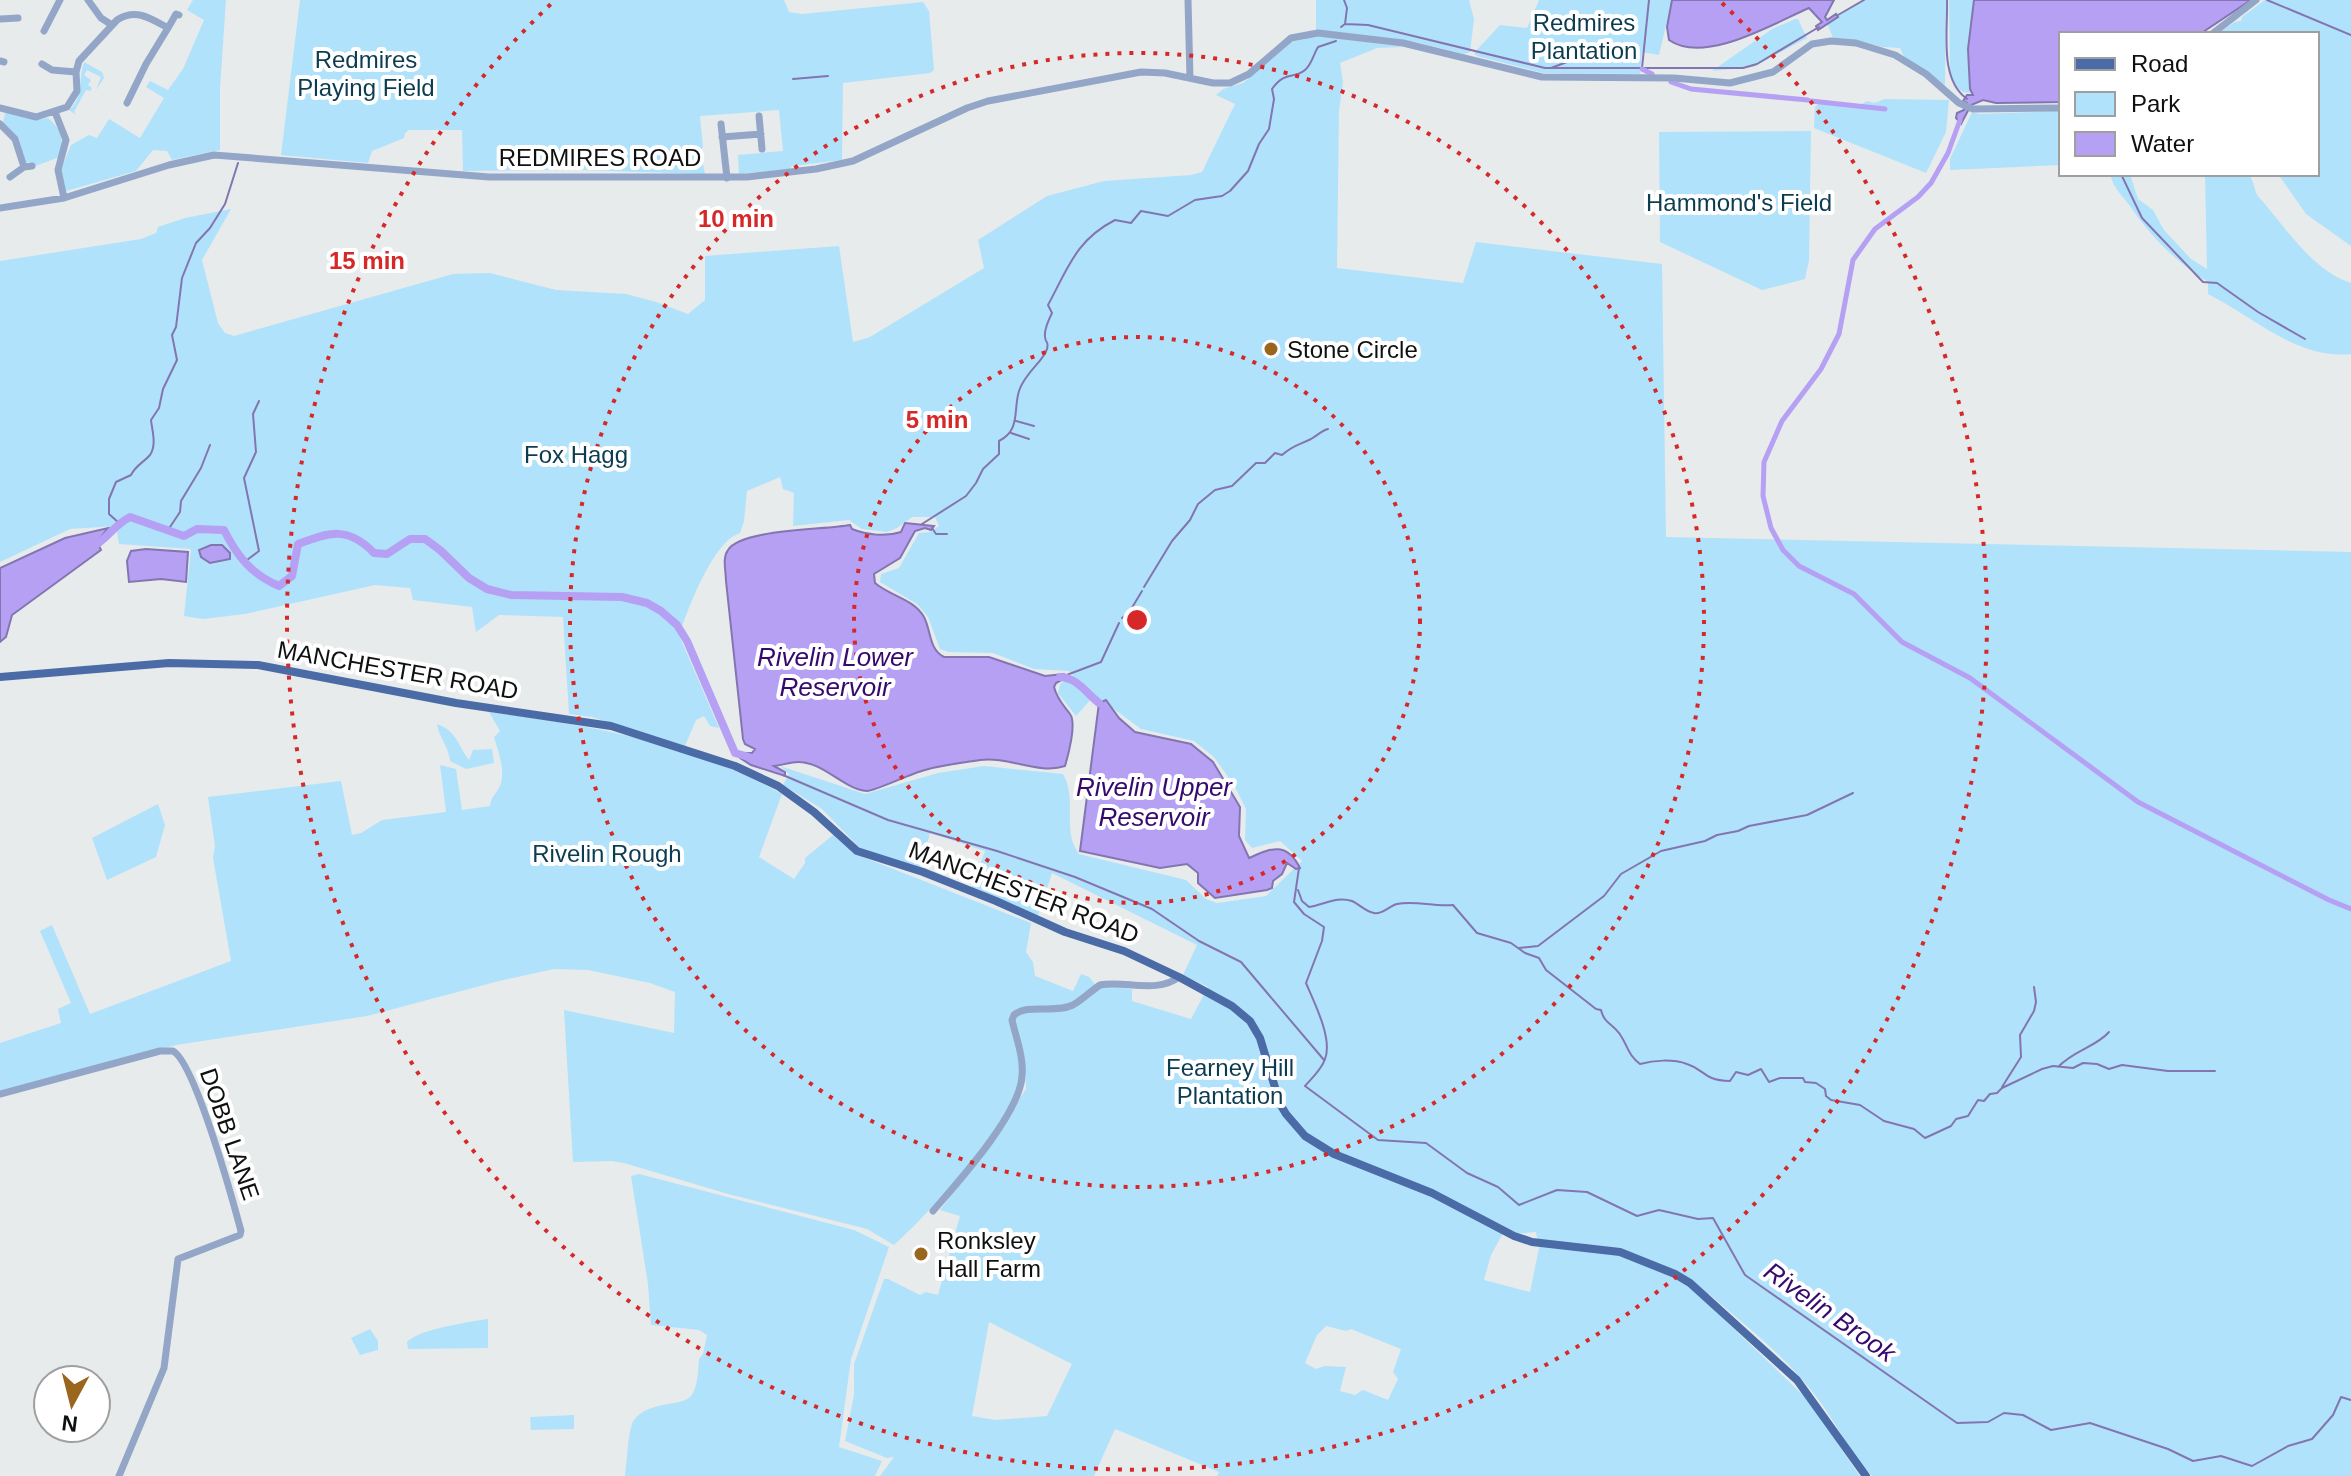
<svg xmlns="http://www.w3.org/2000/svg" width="2351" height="1476" viewBox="0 0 2351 1476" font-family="Arial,sans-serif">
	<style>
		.green { fill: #b1e2fb; fill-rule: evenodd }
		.water { fill: #b5a0f4; stroke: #8375b0; stroke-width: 2 }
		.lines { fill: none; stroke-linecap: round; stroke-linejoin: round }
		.stream { stroke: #8375b0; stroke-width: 2 }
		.canal { stroke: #b5a0f4; stroke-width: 5 }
		.river { stroke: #b5a0f4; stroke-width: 8 }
		.minor { stroke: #93a6c8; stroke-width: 7 }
		.major { stroke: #4b6ba7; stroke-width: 8 }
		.ring { fill: none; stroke: #d62828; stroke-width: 4; stroke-dasharray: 4 8 }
		.poi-dot { fill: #9a651d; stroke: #fff; stroke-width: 3 }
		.labels { text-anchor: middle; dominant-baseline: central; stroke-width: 8; stroke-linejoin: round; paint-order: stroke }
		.park-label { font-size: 24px; fill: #0c3c50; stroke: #fff }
		.street-label { font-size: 24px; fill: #0f1010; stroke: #fff }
		.poi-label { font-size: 24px; fill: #0f1010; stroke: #fff; text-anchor: start }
		.water-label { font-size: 26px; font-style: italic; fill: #360a6d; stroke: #fff }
		.centre { fill: #d62828; stroke: #fff; stroke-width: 4 }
		.ring-label { font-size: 24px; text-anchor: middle; font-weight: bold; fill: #d62828; stroke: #fff; stroke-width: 8; stroke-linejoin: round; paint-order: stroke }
	</style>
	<rect width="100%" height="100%" fill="#e7ebec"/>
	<path class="green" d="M193 0H226L220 88V150L172 160 167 151 153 150 136 171 66 191 61 170 71 145 89 135 97 138 109 119 140 138 164 98 146 87 150 81 168 90 183 69 204 20 187 10Z
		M300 0H784L789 12 802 14 923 2 929 11 934 70 930 73 843 83 842 160 792 166 790 169 739 174 738 155 783 151 779 110 700 116 703 147 700 151 705 174 580 170 463 171 462 130H409L405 133 404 138 372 151 368 163 281 155Z
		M1316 0H1469L1474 19 1470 52 1464 54 1415 42 1316 30Z
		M1539 0H1672L1659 55 1642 52 1640 74 1543 73 1477 56 1474 53 1500 25 1527 28Z
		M1864 0H1946L1945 86 1904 57 1900 48 1883 47 1851 39 1833 38 1827 23Z
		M1949 0H1974L1968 49 1970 93 1963 92 1956 87 1950 73Z
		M2265 0H2351V246L2306 214 2278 174H2317V34H2217L2235 22 2241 21 2242 17Z
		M1795 19H1798L1807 38 1753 67 1712 71 1772 29Z
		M1320 36 1404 47 1377 48 1340 63 1343 82 1339 111 1337 268 1463 283 1476 242 1662 264 1666 537 2351 552V1476H1872C1850 1454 1837 1424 1818 1399 1788 1358 1747 1327 1709 1294L1704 1300 1807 1399 1860 1476H1217L1219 1472 1115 1429 1094 1476H880L894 1457 887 1458 845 1441 854 1395V1364L884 1279H888L920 1295 926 1292 938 1295 960 1216 940 1210 991 1142 1026 1089 1024 1052 1019 1039 1013 1036C1015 1046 1022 1060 1021 1071 1017 1119 930 1213 894 1245L867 1229 728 1194 624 1163 612 1161 573 1162 564 1010 674 1033 675 992 650 983 588 970 554 969 499 981 367 1016 176 1045 0 1093V1043L61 1023 58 1009 71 1003 40 931 52 925 90 1014 231 961 213 858 215 846 208 797 341 781 352 835 361 833 382 820 446 812 440 765 456 769 462 810 490 806C491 795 499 792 501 783 505 768 498 751 494 737L500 731 489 712C589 725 693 743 782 794L759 857 794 879 805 863V858L833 835 855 854 1031 923 1026 952 1033 962 1035 976 1073 991 1081 974 1089 977 1098 988 1109 986 1132 989V1001L1191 1019 1208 987 1183 975 1197 945 1052 873 1038 916 972 887 985 851 930 833 920 868 860 848 822 809 783 785 789 774 780 766 865 794 938 773 984 766 1063 774C1078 800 1061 830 1079 854L1186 880 1206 899 1217 903 1266 896 1302 861 1280 841 1252 848 1245 840 1246 809 1235 787 1214 757 1194 741 1141 729 1095 695 1076 716 1058 693 1060 684 1073 675 1069 671 1034 669 993 653 949 652 940 649 928 617 917 604 880 582 881 574 899 568 919 533 930 532 939 526 935 517H912L897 528 887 532 862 529 849 520 793 526 794 493 783 489 780 477 747 491 744 521 740 533C713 541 688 609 679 635L719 728 710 726 704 716 696 720 685 746 592 717 569 714 563 617 499 615 476 632 472 607 413 600 410 588 375 585 245 614 203 619 184 616 191 549 119 544 116 526 70 529 0 562V261L141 239 156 233 158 227 185 218 231 209 202 260 218 323 225 333 234 336 453 274 490 273 556 290 626 294 656 302 688 314 705 300V256L839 246 853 342 870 337 984 268 978 240 1047 196 1104 181 1191 175 1202 172 1235 104 1216 95 1223 89 1243 83 1290 42ZM1536 1232 1539 1248 1530 1292 1484 1280 1491 1255 1502 1235ZM989 1322 1072 1364 1047 1416 995 1420 972 1416ZM1326 1326 1346 1331 1351 1329 1401 1349 1393 1372 1398 1379 1388 1400 1363 1390 1355 1395 1340 1391 1346 1367 1325 1366 1316 1369 1305 1363 1317 1335Z
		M84 62 102 72 104 78 96 90 101 77 87 70 84 75 91 80 88 85 92 88 90 91 86 90 74 112 76 115 69 110C84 98 78 79 84 62Z
		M1885 99 1949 100 1946 132 1926 173 1814 128 1815 107 1820 103 1857 107 1867 101 1874 103Z
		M2061 111V165L1950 170V159L1972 112 1980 114Z
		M11 112 32 119 48 118C62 129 63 140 62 156L33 167 30 162H25L19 139 3 124 5 113Z
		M1811 131 1809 260 1805 279 1762 290 1660 242 1659 132Z
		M2110 174H2130L2138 199 2153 210 2164 230 2191 259 2207 269 2205 174H2248C2255 181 2253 189 2258 196 2284 225 2312 271 2351 283V354C2298 360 2252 316 2208 294V282C2176 262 2151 237 2130 206 2121 194 2114 189 2110 174Z
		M437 724C457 731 458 746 469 760L473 750 492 749 494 763 466 769 450 761C449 747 439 738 437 724Z
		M158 804 165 825 156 857 107 880 92 838Z
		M639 1174 854 1230 889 1247 851 1359 839 1447 882 1461 875 1476H625C627 1463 628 1428 634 1420 649 1400 683 1407 691 1396 698 1387 698 1370 699 1359L703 1354 707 1335 699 1330 651 1325 648 1284 631 1176Z
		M488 1319V1348L408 1349 407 1342C419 1329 469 1322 488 1319Z
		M370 1329 378 1341V1350L360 1355 351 1338Z
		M574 1415V1429L531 1430 530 1417Z"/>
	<path class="water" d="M1672 0H1834L1825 17 1827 20 1836 14 1838 17 1818 30 1816 26 1822 22 1809 8C1774 23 1705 65 1669 40L1667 27Z
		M1974 0H2251L2200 34H2061V102L1996 103 1983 100 1971 105 1961 124 1956 118 1957 113 1964 110 1967 103 1963 101 1967 95H1973L1970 89 1968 49Z
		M905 523 934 526 931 530 925 528 915 531 900 558 874 574 875 583C890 596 914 599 924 617 931 630 929 650 944 657H989L1045 676 1064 674 1067 677 1056 683 1054 687C1057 699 1064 706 1070 714 1077 723 1068 756 1065 766 1039 775 1008 756 980 760 962 763 942 765 925 770 912 773 875 791 867 791 843 789 824 762 798 762 791 762 782 765 774 766L785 772V776L751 765 740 758V753H752L755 749 745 744 743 739 726 581C726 571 722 558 728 550 741 529 824 530 850 525L852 529C867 535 886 537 901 532Z
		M108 528 97 542 101 550 12 615 6 637 0 642V568L65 538Z
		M211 545H222L230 553V559L210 563 201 557 199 550Z
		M146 549 188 552 186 582 161 579 129 582 127 561 131 551Z
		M1106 700 1119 718 1135 732 1191 744 1213 762 1240 807 1239 836 1249 858C1270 849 1286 840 1300 868L1296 869 1287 863 1282 874 1273 881 1272 888 1267 890 1215 898 1198 883V873L1187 864 1160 868 1080 851 1099 703Z"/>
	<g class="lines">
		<path class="stream" d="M1947 0C1948 32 1939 79 1967 99
			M2267 0 2351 35
			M1838 15 1864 0
			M1345 24 1368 25 1545 68H1743L1757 64 1819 27
			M1341 27 1345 24 1347 8 1344 0
			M1551 68 1599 50 1614 49
			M1642 68 1649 0
			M793 79 828 76
			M2121 174 2142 218 2203 282 2217 283 2258 312 2305 339
			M1016 421 1034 426
			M1011 433 1029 439
			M119 523 109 514V499L116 482 131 475C136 465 143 463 150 455 157 445 152 430 151 420L159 408 163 389 177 360 172 335 176 327 182 278 196 243 210 228 225 204 238 163
			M922 524 966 496 976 483 983 469 999 454V441C1021 430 1013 410 1019 391 1025 372 1044 361 1047 349 1049 340 1046 345 1045 337 1044 330 1049 319 1052 313L1048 305C1068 268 1076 240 1115 220L1131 223 1141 211 1168 216 1195 200 1222 196 1230 191 1248 171 1259 144 1269 129 1274 99 1272 89C1286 70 1293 80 1305 70 1312 64 1313 55 1318 47L1336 41
			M932 528 936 534H947
			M168 530 180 512 181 501 201 468 210 445
			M243 563 259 551 244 478 256 452 253 414 259 401
			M1144 587 1172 541 1190 520 1198 504 1215 490 1232 486 1256 463H1265L1275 453 1282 455C1293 445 1299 445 1311 439 1318 435 1321 431 1328 429
			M1122 618 1130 611 1142 591
			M1064 676 1101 662 1119 623
			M783 775 888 820 997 851 1075 877 1152 909 1199 941 1241 962 1324 1060
			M1299 868 1294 902 1304 914 1324 927 1322 941 1306 983C1314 1002 1333 1039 1325 1059 1322 1069 1312 1078 1305 1086L1378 1140 1426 1143 1467 1173 1498 1187 1519 1205 1557 1190 1587 1192 1637 1216 1659 1210 1698 1219 1713 1218 1745 1275 1957 1423 1988 1422 2004 1413 2023 1415 2051 1430 2090 1423 2168 1449 2193 1461 2221 1456 2252 1466 2288 1446 2312 1439 2333 1415 2341 1397 2351 1400
			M1298 890 1302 901 1309 907C1324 905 1336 896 1352 901 1359 904 1366 912 1374 913 1382 915 1389 906 1397 904 1415 900 1433 907 1453 905L1477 933 1511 943 1525 953 1539 958 1546 970 1596 1009 1601 1010C1604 1024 1614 1024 1621 1036 1628 1047 1629 1056 1640 1064 1654 1060 1673 1059 1687 1064 1706 1070 1702 1080 1730 1081L1736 1072 1748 1075 1761 1069 1769 1082 1780 1078H1803L1805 1082 1816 1083 1825 1089 1826 1096 1831 1100 1860 1105 1884 1121 1914 1129 1925 1138 1951 1126 1956 1119 1968 1116 1978 1100 1984 1101 1990 1094 1997 1093 2002 1088 2042 1069 2053 1066 2073 1068 2083 1063 2097 1064 2109 1069 2122 1065 2168 1071H2215
			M1519 948 1538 946 1604 896 1621 874 1661 851 1705 841 1717 835 1738 831 1749 826 1807 815 1853 793
			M2058 1067C2074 1050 2096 1047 2109 1032
			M2002 1087 2021 1057 2020 1035 2034 1011 2036 1002 2034 987"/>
		<path class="canal" d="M1642 69 1652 74
			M1671 82 1691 89 1808 100
			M1811 101 1885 109
			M1960 120 1948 153 1931 183 1918 197 1875 229 1853 260 1839 334 1821 369 1782 421 1764 462 1763 496 1771 528 1783 550 1799 566 1854 594 1902 642 1970 678 2138 802 2329 900 2351 909"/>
		<path class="river" d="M89 549C108 540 112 526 130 517L184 536 197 529 224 530C237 556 251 574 279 586L292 576 298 544C330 532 348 526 374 553L387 554 410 539H425L440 550 469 578 487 589 511 595 622 597 647 603 661 611 677 625 687 641 735 753 749 757
			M1060 677C1078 678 1086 693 1099 703"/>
		<path class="minor" d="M88 0 101 18 112 25
			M1188 0 1190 78
			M0 19 18 18
			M168 28 176 14 179 15
			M44 31 60 0
			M2212 34 2256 0
			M0 61 4 62
			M42 64 52 70 76 72
			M0 108 36 117 67 107 77 91 76 72 79 61 117 20C136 8 150 18 168 28L146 64 127 103
			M55 112 66 140 58 170 64 198
			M759 116 762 149
			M0 124 15 139 24 167
			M721 124 727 178
			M722 137 761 134
			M10 177 24 167 32 166
			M0 208 64 198 169 165 214 155 489 177H747L816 169 853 161 967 108 988 101 1141 72 1165 73 1213 83H1230L1249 74 1291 38 1318 33 1403 43 1542 77 1674 78 1730 83 1773 72 1812 44 1831 41 1856 43 1895 55 1926 74 1959 103 1973 109 2061 108
			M0 1094 160 1051H173C195 1063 233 1201 241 1231L240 1235 178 1259 164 1368 119 1476
			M933 1211C958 1182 1020 1114 1022 1076 1024 1057 1016 1038 1012 1020L1014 1015C1028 1003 1054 1014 1073 1005 1082 1000 1091 991 1100 985 1124 980 1157 994 1179 977"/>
		<path class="major" d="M0 677 169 663 258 665 456 703 611 726 735 766 778 786 814 812 857 851 923 872 996 901 1065 932 1124 951 1179 977 1232 1006 1250 1021 1260 1038 1280 1104 1286 1114 1305 1136 1334 1154 1432 1193 1514 1236 1532 1242 1620 1252 1675 1274 1690 1283 1797 1380 1866 1476"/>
	</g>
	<g class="ring">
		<circle cx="1137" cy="620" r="283"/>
		<circle cx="1137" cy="620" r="567"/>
		<path d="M1722 3A850 850 0 1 1 552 3"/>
	</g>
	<g class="poi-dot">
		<circle cx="1271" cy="349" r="8"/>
		<circle cx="921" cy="1254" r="8"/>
	</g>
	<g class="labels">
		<g class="park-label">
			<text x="1584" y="22">Redmires<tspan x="1584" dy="28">Plantation</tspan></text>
			<text x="366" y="59">Redmires<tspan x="366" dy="28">Playing Field</tspan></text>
			<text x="1739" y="202">Hammond's Field</text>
			<text x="576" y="454">Fox Hagg</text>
			<text x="607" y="853">Rivelin Rough</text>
			<text x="1230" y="1067">Fearney Hill<tspan x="1230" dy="28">Plantation</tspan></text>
		</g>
		<g class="street-label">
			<text x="600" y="157">REDMIRES ROAD</text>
			<text transform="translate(398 670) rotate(10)">MANCHESTER ROAD</text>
			<text transform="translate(1024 892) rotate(21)">MANCHESTER ROAD</text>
			<text transform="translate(230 1134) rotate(71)">DOBB LANE</text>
		</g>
		<g class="poi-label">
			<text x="1287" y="349">Stone Circle</text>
			<text x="937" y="1240">Ronksley<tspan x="937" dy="28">Hall Farm</tspan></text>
		</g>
		<g class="water-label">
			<text x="835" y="657">Rivelin Lower<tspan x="835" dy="30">Reservoir</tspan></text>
			<text x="1154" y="787">Rivelin Upper<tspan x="1154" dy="30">Reservoir</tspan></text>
			<text transform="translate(1830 1312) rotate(35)">Rivelin Brook</text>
		</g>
	</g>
	<circle cx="1137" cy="620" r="12" class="centre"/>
	<g class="ring-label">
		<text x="736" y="227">10 min</text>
		<text x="367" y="269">15 min</text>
		<text x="937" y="428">5 min</text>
	</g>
	<rect x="2059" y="32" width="260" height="144" fill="#ffffff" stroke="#9f9f9f" stroke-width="2"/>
	<rect x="2075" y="58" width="40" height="12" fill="#4b6ba7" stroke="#9f9f9f" stroke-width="2"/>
	<text x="2131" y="72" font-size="24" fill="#0f1010">Road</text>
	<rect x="2075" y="92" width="40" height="24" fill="#b1e2fb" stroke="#9f9f9f" stroke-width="2"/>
	<text x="2131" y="112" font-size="24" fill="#0f1010">Park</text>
	<rect x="2075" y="132" width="40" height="24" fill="#b5a0f4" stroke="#9f9f9f" stroke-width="2"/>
	<text x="2131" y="152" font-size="24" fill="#0f1010">Water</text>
	<g transform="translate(72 1404) rotate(187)"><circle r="38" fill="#ffffff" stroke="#9f9f9f" stroke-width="2"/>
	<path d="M0-6L14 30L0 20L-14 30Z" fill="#9a651d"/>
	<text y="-12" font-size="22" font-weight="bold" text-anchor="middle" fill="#0f1010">N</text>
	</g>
</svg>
